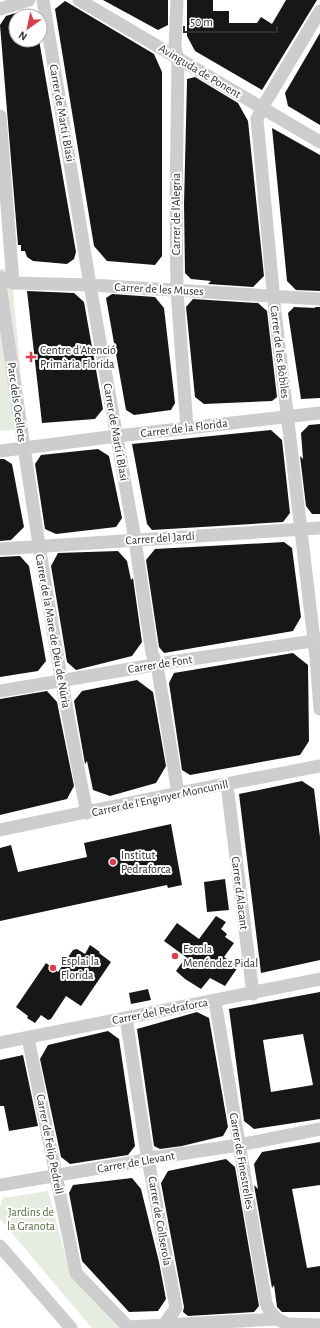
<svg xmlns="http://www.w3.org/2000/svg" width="320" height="1328" viewBox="0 0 320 1328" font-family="'Alegreya Sans',sans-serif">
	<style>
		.green { fill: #e6ecdf }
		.building { fill: #171717; fill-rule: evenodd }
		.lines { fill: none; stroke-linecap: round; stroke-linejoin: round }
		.minor { stroke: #cdcdcd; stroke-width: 13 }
		.poi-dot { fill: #dd3d4a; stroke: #fff; stroke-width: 1.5 }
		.labels { text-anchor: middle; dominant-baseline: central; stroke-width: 4; stroke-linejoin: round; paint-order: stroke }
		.street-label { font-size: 12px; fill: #303030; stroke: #fff }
		.poi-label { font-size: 12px; fill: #303030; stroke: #fff; text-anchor: start }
		.park-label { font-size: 12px; fill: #546a3f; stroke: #fff }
	</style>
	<rect width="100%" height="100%" fill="#fff"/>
	<path class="green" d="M0 269H11L26 429 0 431Z
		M48 1191 70 1273 121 1328H92L0 1219V1207L3 1198Z"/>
	<path class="building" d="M103 0H168V25L158 30Z
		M187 0H213V11H229V23H257L261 17 272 24 286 0H317L262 90 195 51 187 36Z
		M65 1 154 54 162 72V256L155 265 107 261 94 246 55 9Z
		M22 11 30 16H16V40H39L76 252 74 259 67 264 33 261 27 257 25 251H21V245H18L0 25 6 16Z
		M320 33V125L288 106 285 93Z
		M195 77 238 103 248 121 264 276 253 287 208 284 211 281 191 279 185 273 184 204 187 82V79Z
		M272 128 320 155V291L296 290 287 281Z
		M27 291 74 293 84 302 103 409 95 419 42 423Z
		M112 294 155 297 164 308 175 403 171 410 134 415 126 410 106 298Z
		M193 299 258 303 267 311 277 397 272 401 204 404 195 397 186 307Z
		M294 307 316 308 314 307H320V398L301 399 288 313Z
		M320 424V514H312L306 506 300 456 303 459 301 433 309 425Z
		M271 430 282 440 290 513 283 522 152 530 147 524 132 444Z
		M98 449 109 456 122 518 116 527 56 534 45 529 35 464 41 455Z
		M0 459H4L12 464 24 527 11 540 0 541Z
		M284 542 292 548 301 617 293 631 164 653 159 647 146 560 155 549Z
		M118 551 127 561 131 580 133 578 142 642 132 656 76 670 67 662 51 566 58 553Z
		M20 556 29 566 46 661 38 671 0 677V557Z
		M293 653 308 665 309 741 300 755 190 775 182 770 169 683 174 673Z
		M137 680 153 692 166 766 156 783 110 796 93 790 87 761 85 764 74 701 82 691Z
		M47 691 57 702 74 786 67 799 0 815V699Z
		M302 781 314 789 320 837V960L261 973 239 794Z
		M171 824 182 885 168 888 167 885 0 921V848L11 845 18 872 87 857 84 843Z
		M225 879 229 910 207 912 204 882Z
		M216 916 226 922 221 929 227 934 225 937 234 943 224 957 238 967 225 986 210 978 201 989 185 979 176 971 186 957 164 941 177 923 199 939Z
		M90 945 100 952 99 953 111 962 81 1006 66 996 51 1019 48 1020 41 1015 35 1023 27 1018 28 1016 16 1007 46 963 58 972 73 950 77 949 85 954Z
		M148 989 151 1000 131 1004 129 993Z
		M320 992V1119L254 1129 244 1121 229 1009ZM303 1034 313 1085 271 1092 263 1040Z
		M197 1012 209 1018 228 1127 223 1136 182 1146 160 1149 154 1146 137 1029Z
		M108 1031 119 1039 135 1146 128 1155 70 1164 61 1157 40 1059 48 1045Z
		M23 1055 38 1126 9 1131 4 1106H0V1060Z
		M320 1142V1185L292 1189 307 1268 320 1266V1312H282L277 1307 274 1285 272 1288 254 1185 258 1189 254 1164 262 1152Z
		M226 1159 235 1167 259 1306 254 1312 188 1316 183 1312 184 1307 161 1183 168 1171Z
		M132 1178 141 1189 159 1262 166 1299 158 1311 129 1312 82 1261 69 1193 73 1185Z"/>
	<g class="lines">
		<path class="minor" d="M43 0 90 285 134 534 152 653 157 665 178 793
			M79 0 320 142
			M177 0 175 48 178 59 176 204 177 291 187 428
			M0 9 29 0
			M320 11 262 108 257 119 275 312 316 657 320 709
			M0 116 13 283
			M0 277 13 283 90 285 320 299
			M0 285C26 461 51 638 87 813
			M0 451 117 436 320 413
			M0 549 320 528
			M0 691 171 662 320 640
			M228 793 253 994
			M0 830 178 793 320 766
			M215 1001 266 1303 269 1310 277 1319
			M126 1018 147 1154 176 1308 164 1325
			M28 1038 76 1273 128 1327 277 1319 287 1324 320 1325
			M0 1043 320 979
			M0 1185 140 1161 148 1157H159L239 1145 320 1129
			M0 1246 71 1328"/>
	</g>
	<g class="poi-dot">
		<path d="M29 351h4v4h4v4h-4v4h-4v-4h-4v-4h4z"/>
		<circle cx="113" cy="862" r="4"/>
		<circle cx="175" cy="956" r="4"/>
		<circle cx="53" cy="968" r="4"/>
	</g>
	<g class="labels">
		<g class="street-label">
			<text transform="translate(200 71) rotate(31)">Avinguda de Ponent</text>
			<text transform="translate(62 113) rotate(80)">Carrer de Martí i Blasi</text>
			<text transform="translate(176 214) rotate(-90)">Carrer de l'Alegria</text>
			<text transform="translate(159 289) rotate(3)">Carrer de les Muses</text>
			<text transform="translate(280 352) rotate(83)">Carrer de les Bòbiles</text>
			<text transform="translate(17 402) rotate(82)">Parc dels Ocellets</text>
			<text transform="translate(184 428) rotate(-7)">Carrer de la Florida</text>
			<text transform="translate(116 432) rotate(80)">Carrer de Martí i Blasi</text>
			<text transform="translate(160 538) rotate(-4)">Carrer del Jardí</text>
			<text transform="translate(53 631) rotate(80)">Carrer de la Mare de Déu de Núria</text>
			<text transform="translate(160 664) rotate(-9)">Carrer de Font</text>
			<text transform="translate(160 798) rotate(-12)">Carrer de l'Enginyer Moncunill</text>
			<text transform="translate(240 893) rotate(83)">Carrer d'Alacant</text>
			<text transform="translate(160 1011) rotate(-11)">Carrer del Pedraforca</text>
			<text transform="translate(50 1144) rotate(79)">Carrer de Felip Pedrell</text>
			<text transform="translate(242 1161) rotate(80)">Carrer de Finestrelles</text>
			<text transform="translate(136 1162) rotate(-10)">Carrer de Llevant</text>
			<text transform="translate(160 1221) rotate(80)">Carrer de Collserola</text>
		</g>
		<g class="poi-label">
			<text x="40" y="350">Centre d'Atenció<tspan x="40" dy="14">Primària Florida</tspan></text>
			<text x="121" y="855">Institut<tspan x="121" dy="14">Pedraforca</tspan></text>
			<text x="183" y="949">Escola<tspan x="183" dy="14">Menéndez Pidal</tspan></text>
			<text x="61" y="961">Esplai la<tspan x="61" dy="14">Florida</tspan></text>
		</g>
		<g class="park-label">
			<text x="31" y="1212">Jardins de<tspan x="31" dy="14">la Granota</tspan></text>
		</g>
	</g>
	<g transform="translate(28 28) rotate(213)"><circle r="19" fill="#ffffff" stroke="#acacac"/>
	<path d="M0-3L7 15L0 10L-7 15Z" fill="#dd3d4a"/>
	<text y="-6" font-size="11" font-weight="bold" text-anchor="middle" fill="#303030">N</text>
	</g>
	<path d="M184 26v6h93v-6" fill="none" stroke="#303030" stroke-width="2"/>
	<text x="190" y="26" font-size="12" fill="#303030" stroke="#ffffff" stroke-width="3" paint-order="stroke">50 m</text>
</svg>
